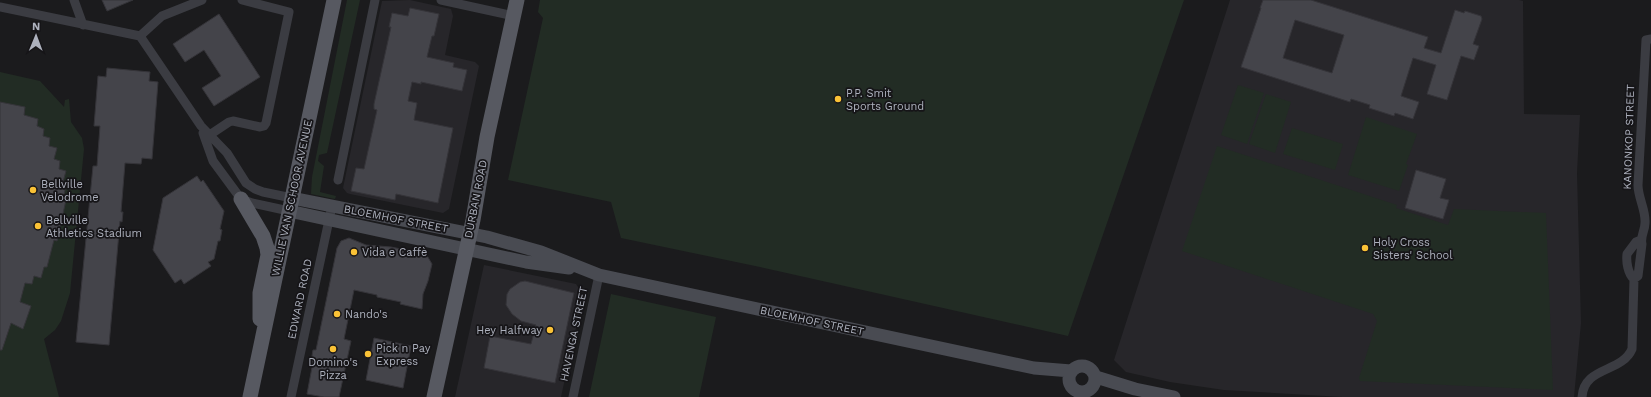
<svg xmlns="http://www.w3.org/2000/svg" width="1651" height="397" viewBox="0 0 1651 397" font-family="'Work Sans',sans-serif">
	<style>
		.built { fill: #27262a }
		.green { fill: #222c24 }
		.building { fill: #44444a; stroke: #353439; fill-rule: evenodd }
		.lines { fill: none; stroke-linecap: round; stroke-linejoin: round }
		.street { stroke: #3b3c42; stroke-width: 9 }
		.secondary { stroke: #494b52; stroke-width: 13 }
		.primary { stroke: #575961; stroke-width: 15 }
		.poi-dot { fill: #fac236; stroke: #161518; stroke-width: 1.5 }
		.labels { text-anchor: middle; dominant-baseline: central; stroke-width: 3.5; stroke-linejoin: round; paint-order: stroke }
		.poi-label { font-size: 11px; fill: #adb1bd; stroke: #161518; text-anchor: start }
		.street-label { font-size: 11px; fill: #adb1bd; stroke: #161518 }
	</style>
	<rect width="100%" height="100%" fill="#1b1b1d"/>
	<path class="built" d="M410 0 451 9 453 16 445 55 475 62 479 66 449 209 443 213 350 194 347 193 343 188 382 1Z
		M1230 0H1519L1523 1 1524 114 1580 115 1577 173 1581 323 1574 397H1342L1224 390 1170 382 1126 372 1114 360Z
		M484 265 576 284 583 295 561 397H455Z"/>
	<path class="green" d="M347 0H360L327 153 319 155 318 161 324 166 320 192 336 196 335 199 311 194 312 177Z
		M540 0H1184L1068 336 760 267 621 238 611 202 508 180 543 18 538 12Z
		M0 72 40 81 64 107 65 100 69 99 71 122 82 138 84 149 70 293 61 321 55 330 44 339 59 397H0Z
		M1238 85 1264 93 1247 144 1221 135Z
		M1266 94 1291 102 1275 153 1249 144Z
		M1366 117 1417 134 1406 164 1408 165 1399 191 1348 175Z
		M1292 128 1343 144 1335 170 1283 154Z
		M1217 146 1397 205 1396 208 1448 225 1454 209 1546 213 1553 390 1360 381 1359 378 1377 321 1373 314 1182 251Z
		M611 294 716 317 699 397H589Z"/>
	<path class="building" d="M102 0H133L107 11Z
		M1263 0H1311L1428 37 1424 48 1441 53 1455 10 1464 13 1465 11 1481 16 1482 19 1473 44 1479 46 1474 60 1461 56 1447 100 1427 94 1436 65 1413 58 1401 96 1419 102 1413 119 1395 113 1394 116 1369 108 1370 105 1351 99 1350 102 1241 67 1261 8H1260ZM1295 20 1344 35 1332 73 1283 58Z
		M410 8 439 14 434 36H432L427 57 454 63 453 67 467 70 462 91 421 82V84L412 82 408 101 417 103 414 120 453 128 438 203 396 194 395 200 351 191 356 168 364 169 377 110 374 109V104L391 27H389L392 13 408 16Z
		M219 14 260 77 214 106 202 88 221 76 204 50 185 62 173 44Z
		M107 68 150 72 149 81 158 82 152 159 142 158 141 164 125 163 121 212H123L122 222 120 221 109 345 76 342 93 166H97L100 126H94L98 76 106 77Z
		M0 102 25 107 24 115 38 119 37 126 44 129 43 136 50 138 49 146 57 148 54 159 60 161 59 169 66 171 63 182H67L63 198 66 200 57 241 54 240 47 267H44L41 278 34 276 32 284 25 283 20 302 31 306 23 329 11 323 2 350H0Z
		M1416 170 1446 179 1440 198 1449 200 1443 219 1405 208Z
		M197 176 201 182 203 180 224 211 220 229 222 230 220 241H218L214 259 208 262 211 266 184 284 181 279 175 283 153 250 163 198Z
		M349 238 366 245 391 247 426 254 432 264 428 281 423 294 422 309 400 304 401 302 377 297V295L354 290 344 339 351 341 339 397H324L307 394 313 362H311L313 350H316L337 248 341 241Z
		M525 281 574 293 555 383 484 368 490 336 531 344 536 325 521 321 512 314 506 305 507 294 510 289 520 282Z
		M374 338 411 346 403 388 366 380Z"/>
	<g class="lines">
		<path class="street" d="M74 0 83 25
			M441 0 514 16
			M0 7 140 36 201 126 227 153 246 183 255 189 263 192 292 198
			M140 36 162 16 202 0
			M203 133 213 161 241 199 252 203 289 211
			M205 138 229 122 233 121 260 127 264 126 266 123 289 12 242 0
			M338 180 375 0
			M1634 279C1628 274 1626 262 1627 254L1636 242 1641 240
			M291 397 332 206
			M573 397 599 275
			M1582 397C1584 366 1622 373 1632 349L1634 279 1638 276 1642 244C1640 236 1645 231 1645 223 1646 210 1638 198 1638 185L1646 40 1651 39"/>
		<path class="secondary" d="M292 198 487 237 541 252 599 275 1034 368 1071 371
			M289 211 526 262 569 268
			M1069 379a13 13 0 1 1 26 0a13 13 0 1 1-26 0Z
			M1096 377 1135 389 1174 397"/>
		<path class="primary" d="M241 199 263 236 267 248 268 255 260 293V319
			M250 397 334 0
			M434 397 473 220 487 137 517 0"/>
	</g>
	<g class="poi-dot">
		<circle cx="838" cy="99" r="4"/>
		<circle cx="33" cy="190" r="4"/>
		<circle cx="38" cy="226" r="4"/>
		<circle cx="1365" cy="248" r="4"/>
		<circle cx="354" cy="252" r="4"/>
		<circle cx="337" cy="314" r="4"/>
		<circle cx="550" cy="330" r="4"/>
		<circle cx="333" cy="349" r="4"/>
		<circle cx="368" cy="354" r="4"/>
	</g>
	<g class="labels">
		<g class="poi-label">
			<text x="846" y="93">P.P. Smit<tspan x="846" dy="13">Sports Ground</tspan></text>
			<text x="41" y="184">Bellville<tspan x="41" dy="13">Velodrome</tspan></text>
			<text x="46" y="220">Bellville<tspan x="46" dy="13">Athletics Stadium</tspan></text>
			<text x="1373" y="242">Holy Cross<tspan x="1373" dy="13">Sisters' School</tspan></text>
			<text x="362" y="252">Vida e Caffè</text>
			<text x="345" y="314">Nando's</text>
			<text x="542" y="330" text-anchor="end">Hey Halfway</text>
			<text x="376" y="348">Pick n Pay<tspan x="376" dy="13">Express</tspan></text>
			<text x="333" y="362" text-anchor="middle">Domino's<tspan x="333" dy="13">Pizza</tspan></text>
		</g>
		<g class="street-label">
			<text transform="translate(1629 137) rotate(-88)">KANONKOP STREET</text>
			<text transform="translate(292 198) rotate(-78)">WILLIE VAN SCHOOR AVENUE</text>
			<text transform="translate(476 199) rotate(-79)">DURBAN ROAD</text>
			<text transform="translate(396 219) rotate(11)">BLOEMHOF STREET</text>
			<text transform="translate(300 299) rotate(-78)">EDWARD ROAD</text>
			<text transform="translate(812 321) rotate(12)">BLOEMHOF STREET</text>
			<text transform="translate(574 334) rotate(-78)">HAVENGA STREET</text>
		</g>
	</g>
	<g transform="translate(36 36) rotate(1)" stroke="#161518" stroke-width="3" paint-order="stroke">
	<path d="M0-3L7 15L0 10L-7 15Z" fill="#adb1bd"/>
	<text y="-6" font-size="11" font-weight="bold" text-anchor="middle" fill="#adb1bd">N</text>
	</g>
</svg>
